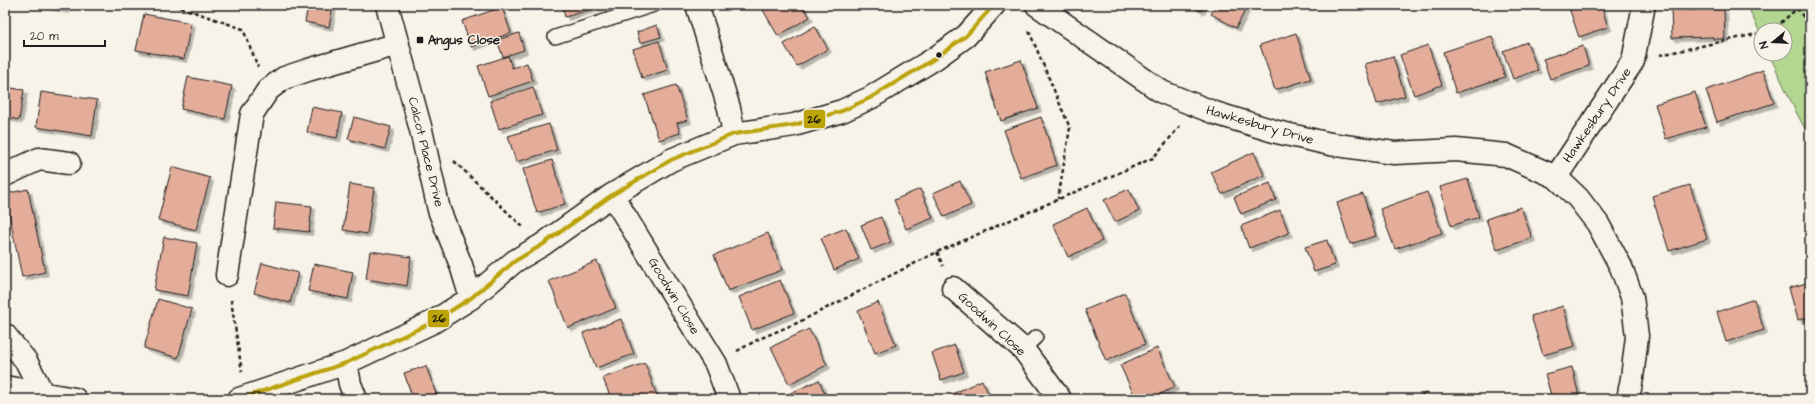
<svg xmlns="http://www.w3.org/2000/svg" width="1815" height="404" viewBox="0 0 1815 404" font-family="'Architects Daughter',sans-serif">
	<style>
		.green { fill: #b3d791; stroke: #687a56 }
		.building { fill: #e4ad9a; stroke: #1c1c1c; filter: url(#shadow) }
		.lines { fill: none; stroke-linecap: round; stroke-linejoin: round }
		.lane-casing { stroke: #1c1c1c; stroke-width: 16 }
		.street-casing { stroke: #1c1c1c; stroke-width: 25 }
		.path { stroke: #1c1c1c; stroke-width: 2.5; stroke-dasharray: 4 3; stroke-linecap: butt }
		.lane { stroke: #f7f3e8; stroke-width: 13 }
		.street { stroke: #f7f3e8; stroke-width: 22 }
		.bus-1-casing { stroke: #f7f3e8; stroke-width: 7 }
		.bus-1 { stroke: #bba308; stroke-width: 4 }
		.poi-dot { fill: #1c1c1c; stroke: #f7f3e8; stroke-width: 1.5 }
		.labels { text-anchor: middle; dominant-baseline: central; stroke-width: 3; stroke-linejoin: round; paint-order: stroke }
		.poi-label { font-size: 13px; font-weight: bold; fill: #1c1c1c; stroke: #f7f3e8; text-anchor: start }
		.street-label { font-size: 13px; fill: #1c1c1c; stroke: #f7f3e8 }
		.line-badge { stroke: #f7f3e8; stroke-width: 1.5 }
		.pale-badge-label { font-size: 11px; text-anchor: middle; font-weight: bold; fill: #111 }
	</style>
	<defs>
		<filter id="shadow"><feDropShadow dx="3.5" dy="3.5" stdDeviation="0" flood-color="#0004"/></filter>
	</defs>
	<rect width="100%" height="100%" fill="#f7f3e8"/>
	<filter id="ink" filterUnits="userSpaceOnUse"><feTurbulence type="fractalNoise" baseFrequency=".025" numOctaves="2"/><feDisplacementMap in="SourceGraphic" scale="8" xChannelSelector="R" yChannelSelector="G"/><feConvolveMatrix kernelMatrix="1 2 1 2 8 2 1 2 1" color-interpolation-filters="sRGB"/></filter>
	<g filter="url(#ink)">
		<path class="green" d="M1747 5H1810V138L1795 110 1769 54H1785V30H1761V35Z"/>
		<path class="building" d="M39 5H66V10Z
			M308 5H333L329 27 305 22Z
			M562 5H605L565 17Z
			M772 5H802L810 17 778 36 763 10Z
			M1190 5H1204L1201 11Z
			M1216 5H1248L1236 28 1211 14Z
			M1568 5H1601L1608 27 1579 37Z
			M502 7 511 33 471 47 462 21Z
			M1671 8H1684V10L1724 9 1725 39H1713V37L1672 38Z
			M144 14 191 23 184 59 136 50Z
			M657 25 661 37 640 43 637 32Z
			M815 26 828 49 797 66 784 44Z
			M519 33 524 50 503 57 497 40Z
			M1296 33 1311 79 1275 90 1260 45Z
			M1492 36 1505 77 1456 93 1443 52Z
			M659 41 668 70 642 78 633 49Z
			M1527 42 1538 70 1513 79 1503 51Z
			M1428 45 1442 85 1414 95 1400 55Z
			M1583 46 1589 66 1550 79 1543 59Z
			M508 56 512 68 527 63 533 81 488 96 478 66Z
			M1393 56 1405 96 1377 104 1365 64Z
			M1021 60 1038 108 1001 121 985 72Z
			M1763 70 1774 103 1717 122 1706 90Z
			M188 77 232 86 225 119 181 109Z
			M676 85 688 120 677 123 680 133 659 140 644 95Z
			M5 87 24 90 19 120 5 117Z
			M533 87 542 115 499 129 490 101Z
			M41 92 97 100 92 136 36 127Z
			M1695 92 1706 127 1666 139 1655 104Z
			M312 107 342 113 337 138 307 132Z
			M354 117 391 127 385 149 348 139Z
			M1041 117 1057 165 1021 178 1004 130Z
			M549 124 557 150 516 162 508 136Z
			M1254 152 1264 175 1222 194 1211 172Z
			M552 160 565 204 537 213 523 169Z
			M172 167 210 178 196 230 158 220Z
			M1468 179 1479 217 1451 226 1440 187Z
			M960 181 971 205 944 217 933 193Z
			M1270 183 1276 200 1241 214 1234 197Z
			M350 184 374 188 367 234 343 230Z
			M1690 185 1707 239 1669 251 1652 196Z
			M28 189 45 272 22 277 5 194Z
			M920 189 933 218 906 229 894 200Z
			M1129 189 1139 211 1115 222 1104 200Z
			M1427 192 1442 233 1395 249 1380 209Z
			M1363 194 1376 236 1350 244 1337 203Z
			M276 202 312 206 309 232 273 228Z
			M1521 207 1532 238 1497 250 1486 219Z
			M1087 208 1102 241 1068 257 1053 224Z
			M1280 210 1289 233 1249 248 1241 226Z
			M881 217 891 242 871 250 861 225Z
			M846 228 859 259 834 270 821 238Z
			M768 233 782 270 728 291 714 255Z
			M164 237 197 243 188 296 154 290Z
			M1327 240 1335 265 1314 272 1305 247Z
			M370 251 411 257 407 286 366 279Z
			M597 261 616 308 568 328 549 281Z
			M262 263 298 273 290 303 254 293Z
			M314 264 353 272 348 299 308 291Z
			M780 280 794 313 752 330 739 297Z
			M1810 282V317L1798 320 1789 288Z
			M1125 293 1145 344 1106 361 1085 310Z
			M158 299 192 309 178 358 144 348Z
			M1754 299 1764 330 1726 342 1717 312Z
			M878 302 896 345 875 353 858 311Z
			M1563 306 1575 346 1543 355 1531 316Z
			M621 319 634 354 596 368 583 333Z
			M809 329 827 365 789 384 771 347Z
			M955 345 964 372 941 380 932 353Z
			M1157 348 1175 387 1150 399H1136L1120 365Z
			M645 363 658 399H611L603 378Z
			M426 366 438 399H413L404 373Z
			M1572 367 1579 396 1568 399H1552L1545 374Z
			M819 380 827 399H786L784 396Z
			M982 380 991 399H951L950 395Z
			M1426 393 1428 399H1410Z"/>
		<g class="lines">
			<g class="lane-casing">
				<path id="lane" d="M555 37 654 5
					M1023 349 1036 337"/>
			</g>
			<g class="street-casing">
				<path id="street" d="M387 5 421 130 439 210 461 265 471 298
					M697 5 729 108 734 134
					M1037 5 1162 92 1215 113 1277 132 1330 144 1394 153 1456 150 1506 155 1556 177 1578 198 1598 224 1621 267 1632 297 1637 336 1632 378 1628 399
					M5 175 39 159 69 163
					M1556 177 1633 61 1644 5
					M612 195 716 364 729 399
					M227 275 252 114 268 90 284 78 308 70 398 44
					M953 288 1023 349 1060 399
					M5 335 26 361 42 392
					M346 363 350 384 356 399
					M5 387 75 399
					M239 399 346 363 433 322 471 298 515 261 542 245 612 195 671 160 734 134 794 125 842 111 870 98 934 59 966 36 994 5"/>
			</g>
			<path class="path" d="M174 5 243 29 258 67
				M1797 8 1810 26
				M1769 30 1775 28 1801 5
				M1029 31 1070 128 1058 199
				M1660 55 1761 33
				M454 161 523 227
				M937 252 943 266
				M231 300 242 372
				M737 351 759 339 797 323 937 252 1153 158 1180 126"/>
			<use href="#lane" class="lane"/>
			<use href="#street" class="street"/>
			<g class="bus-1-casing">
				<path id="bus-1" d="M239 399 346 363 433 322 471 298 515 261 542 245 612 195 671 160 734 134 794 125 842 111 870 98 934 59 966 36 994 5"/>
			</g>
			<use href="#bus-1" class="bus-1"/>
		</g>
	</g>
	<g class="poi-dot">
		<rect x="416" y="36" width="8" height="8" rx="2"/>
		<circle cx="939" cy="55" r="3.5"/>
	</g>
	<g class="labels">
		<g class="poi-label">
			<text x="428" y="40">Angus Close</text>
		</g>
		<g class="street-label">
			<text transform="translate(1597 115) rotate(-56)">Hawkesbury Drive</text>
			<text transform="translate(1260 125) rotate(16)">Hawkesbury Drive</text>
			<text transform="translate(426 152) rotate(76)">Calcot Place Drive</text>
			<text transform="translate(674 296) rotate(59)">Goodwin Close</text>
			<text transform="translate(992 324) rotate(43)">Goodwin Close</text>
		</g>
	</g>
	<g class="line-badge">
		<rect x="803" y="109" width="23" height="20" rx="4" fill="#bba308"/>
		<rect x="427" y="309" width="23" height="19" rx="4" fill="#bba308"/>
	</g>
	<g class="pale-badge-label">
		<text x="814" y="123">26</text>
		<text x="439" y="322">26</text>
	</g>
	<rect width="1815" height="404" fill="none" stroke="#f7f3e8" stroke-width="20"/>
	<rect x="10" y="10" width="1795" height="384" fill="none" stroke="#1c1c1c" stroke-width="1.5" filter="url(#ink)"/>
	<g transform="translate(1773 42) rotate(252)"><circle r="19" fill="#f7f3e8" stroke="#9f9d96"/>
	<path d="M0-3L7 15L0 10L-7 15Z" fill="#1c1c1c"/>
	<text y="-6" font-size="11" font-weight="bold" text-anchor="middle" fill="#1c1c1c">N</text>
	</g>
	<path d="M24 40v6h81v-6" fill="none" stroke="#1c1c1c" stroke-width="2"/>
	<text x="30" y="40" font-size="12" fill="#1c1c1c" stroke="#f7f3e8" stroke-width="3" paint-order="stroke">20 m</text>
</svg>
